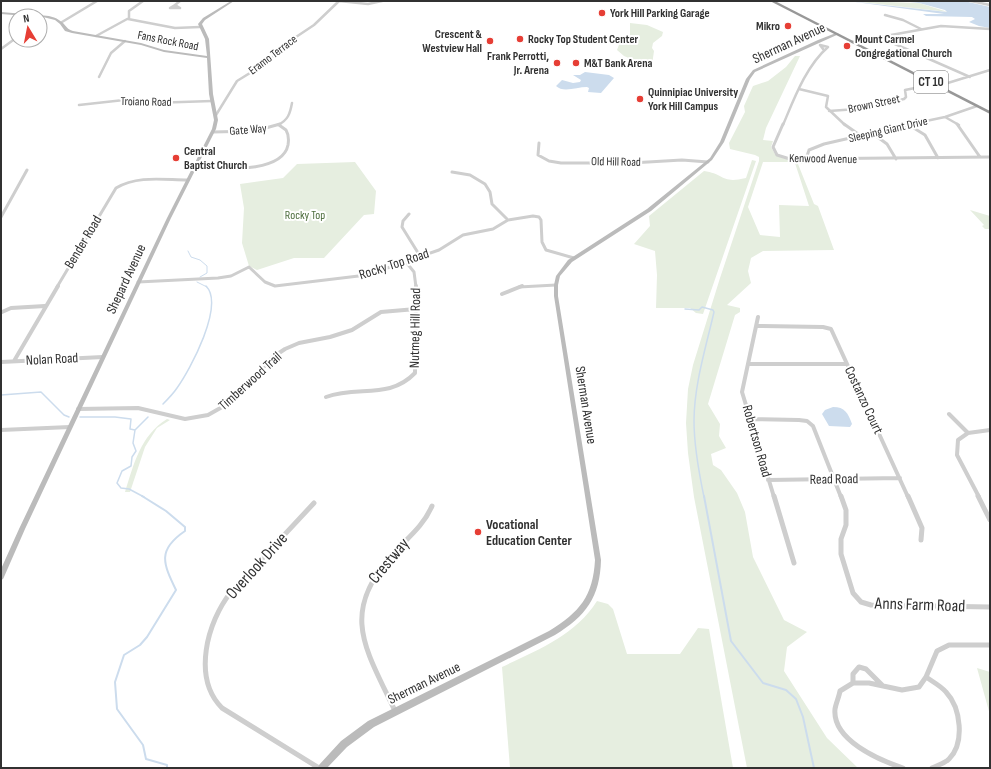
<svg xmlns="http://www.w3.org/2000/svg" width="991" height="769" viewBox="0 0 991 769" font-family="'Sofia Sans Condensed',sans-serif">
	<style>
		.green { fill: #e6eee0 }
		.water { fill: #ccdced }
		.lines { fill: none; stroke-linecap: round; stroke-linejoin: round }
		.stream-far2 { stroke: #ccdced; stroke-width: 1 }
		.stream-far1 { stroke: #ccdced; stroke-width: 1.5 }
		.stream { stroke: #ccdced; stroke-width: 2 }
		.street-far3 { stroke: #cecece; stroke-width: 2.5 }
		.street-far2 { stroke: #cecece; stroke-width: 3 }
		.street-far1 { stroke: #cecece; stroke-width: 4 }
		.street { stroke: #cecece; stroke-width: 5 }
		.secondary { fill: #bbb; fill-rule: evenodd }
		.highway { fill: #989898; fill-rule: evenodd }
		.poi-dot { fill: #e63e35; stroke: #fff; stroke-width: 1.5 }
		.labels { text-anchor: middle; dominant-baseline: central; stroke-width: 4; stroke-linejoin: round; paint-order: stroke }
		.far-poi-label { font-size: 12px; font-weight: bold; fill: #313131; stroke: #fff; text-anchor: start }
		.far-street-label { font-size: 12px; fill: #313131; stroke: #fff }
		.far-park-label { font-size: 12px; fill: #4e6e3e; stroke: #fff }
		.shield { fill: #fff; stroke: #6f6f6f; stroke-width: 1 }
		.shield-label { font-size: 13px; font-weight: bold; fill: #313131 }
		.street-label { font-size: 14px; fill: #313131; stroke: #fff }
		.poi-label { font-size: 14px; font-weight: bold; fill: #313131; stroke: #fff; text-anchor: start }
		.near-street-label { font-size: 17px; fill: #313131; stroke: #fff }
	</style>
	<rect width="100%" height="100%" fill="#fff"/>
	<path class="green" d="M857 1 919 3 948 12 861 2Z
		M630 23 647 25 663 32 662 36 653 43 652 48 654 51 652 65 650 67 624 56 617 50 620 42 630 37Z
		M795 56H800L766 128 763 140 773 141 771 147 775 154 793 160 792 162H763L748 207 760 235 780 237 779 205 809 206 795 163 801 160 827 161 829 164H798L814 204 818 206 834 250 763 251 751 258 748 271 751 283 727 305 740 308V312L735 315 708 404 720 424 719 436 726 448 711 454 713 465 721 470 737 493 745 512 753 557 784 620 807 632 787 647 784 671 827 738 858 768H747L694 497 688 453 686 423 688 389 693 365 720 278 759 161V157L755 155 730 149 729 143 745 112 744 106 753 86 768 81 786 67Z
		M752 160 756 161 703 314 696 313 690 308H656L657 275 655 251 634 244 650 226 649 216 704 171C725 174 721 184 746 178Z
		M355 162 376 191 374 214 364 215 324 258H294L257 270 249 266 242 243 244 208 240 184 283 178 297 164Z
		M970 210 990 216V229H985L982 226 984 225Z
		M167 419 170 420 157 428 145 447 130 492H125C134 464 140 436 167 419Z
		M597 601 608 604 613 609 627 654H680L698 628 709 629 733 768H510L502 667C537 650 575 636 597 601Z
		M977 668 990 672V715Z"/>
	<path class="water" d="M848 1 947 12 945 10 919 3 901 1H964L990 7V28L979 26 969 22 975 19 972 17 926 16 923 14H944Z
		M585 72 609 75 614 78 601 93 588 92 589 88 587 87C577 87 563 93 556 86L562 80 573 83 580 82 581 80 573 75H580Z
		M833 407C845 407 848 413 852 424L850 427 829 426 822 414 825 410Z"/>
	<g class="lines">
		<path class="stream-far2" d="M188 251 191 257 200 260 207 266V273L200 277
			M197 282 207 287"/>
		<path class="stream-far1" d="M685 309 699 310 702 307 713 310 714 312C706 347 694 385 694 421 694 446 699 473 704 497
			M1 395 41 392 64 415 69 417
			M163 404C168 399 173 394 177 388 190 370 225 305 206 286
			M80 417H115L131 419 130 429 135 430 133 443 136 451 132 457 131 466 122 471 117 483 121 488 129 489 144 497
			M135 430 148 417"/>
		<path class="stream" d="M142 496 166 511 185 527V531C157 550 163 563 176 590L147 637 140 645 124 655 115 682 117 709 143 745 146 759 167 765V768
			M704 496 731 641 763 683 786 690 796 699 803 717 814 768"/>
		<path class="street-far3" d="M339 1 368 4 382 1
			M971 1 990 5
			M175 5 180 8H170Z
			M175 5 180 1
			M885 15 903 20 921 29
			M128 19 175 28 200 27
			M62 22 97 1
			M96 36 129 18V11L143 1
			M879 37 970 77
			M852 42 941 26 990 29
			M1 49 16 38
			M99 77 111 53 125 41
			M938 86 990 70
			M799 89 828 96 826 107 845 125
			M79 105 124 100 151 103 212 101
			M829 111 857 109 904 99 906 97 905 90 935 84
			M216 115 237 81 263 65 293 39 314 25 339 1
			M945 117 959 125
			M278 125C288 120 290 114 292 103
			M783 125C794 99 806 66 828 47L820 45 823 49
			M907 125 945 117 977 106"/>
		<path class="street-far2" d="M783 124 773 147 777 155 790 159 990 157
			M844 124 861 136
			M957 124 980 157
			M909 125 925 135 938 158
			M213 132 255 131 280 124
			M872 133 887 144 896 159
			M539 143 538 155 549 161 561 163H631L682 160 708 162
			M806 159 809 150 824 144 911 124
			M194 168C217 168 282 175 288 145 289 139 289 135 286 130L279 125
			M452 172 470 175 485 184 490 192 492 204 508 220
			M409 214 403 221 402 227 420 256
			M1 217 27 170
			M406 262 414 272 416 287
			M138 282 218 278 231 276 249 267 265 282 275 286 367 275 439 250 463 235 493 229 508 220 533 216 539 217 541 220 542 242 546 250 574 258
			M57 287 116 188C138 175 164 180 188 180
			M519 287 556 285"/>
		<path class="street-far1" d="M502 294 522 286
			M2 312 11 308 45 306
			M758 317 742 392 774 497
			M757 326 823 327 831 329 908 497
			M14 361 58 286
			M1 362 103 357
			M749 364H847
			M326 397C358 385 389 400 415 373L416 286
			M78 409 138 408 185 419 208 415 231 402 273 357 285 349 299 343 330 337 352 330 381 312 416 309
			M949 414 968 433
			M750 419 799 420 807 421 813 426 841 497
			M1 430 70 427
			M768 480 900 478
			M979 497 957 455 958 440 968 433 990 430"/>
		<path class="street" d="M774 496 794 563
			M841 496 846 510V525L841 539V554L853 593 861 602 871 605 990 607
			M908 496 922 528 921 540
			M978 496 990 520
			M314 503 231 592C207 622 192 678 222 708L319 768
			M926 677C933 682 941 686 946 692 961 708 965 743 949 759 944 764 937 765 932 768
			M853 683V674L859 667 866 669 882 685
			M395 711C366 649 339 614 392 555 406 539 423 527 432 506
			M903 768C879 760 832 740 835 709 836 703 839 697 840 691L853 683H869L902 690 919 687 926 677 937 651 949 645H990"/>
		<path class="secondary" d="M231 1H234L205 20 202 24 209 39 213 94 218 120 216 129 171 218 25 529 4 577 3 579 1 580V569L19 529 167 218 212 129 214 120 209 94 207 58 164 52 141 45 72 33 65 31 60 24 55 20 39 16C46 14 57 17 63 23 67 27 67 29 73 31L141 43 164 50 207 56 205 39 198 24 203 18Z
			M1 12 36 15 37 16H26L1 14Z
			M836 33 839 34 755 72 750 79 724 142 712 160 651 211 572 262 560 276 558 285V296L601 560C600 597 586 616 555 635L374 727 347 747 327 768H318L319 765 341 741 368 721 549 631C580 612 593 596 595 560L554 296V285L556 276 568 260 647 209 710 158 720 142 746 79 753 70 818 40Z"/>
		<path class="highway" d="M770 1H775L990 111V114Z"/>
	</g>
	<g class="poi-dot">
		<circle cx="602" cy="13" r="4"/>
		<circle cx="788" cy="26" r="4"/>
		<circle cx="520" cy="39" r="4"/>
		<circle cx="490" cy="41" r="4"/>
		<circle cx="847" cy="46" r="4"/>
		<circle cx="557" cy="63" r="4"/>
		<circle cx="576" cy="63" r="4"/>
		<circle cx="640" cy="99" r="4"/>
		<circle cx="176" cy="158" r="4"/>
		<circle cx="478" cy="532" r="4"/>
	</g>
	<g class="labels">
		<g class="far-poi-label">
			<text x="610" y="13">York Hill Parking Garage</text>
			<text x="780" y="26" text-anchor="end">Mikro</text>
			<text x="482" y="34" text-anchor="end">Crescent &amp;<tspan x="482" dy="14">Westview Hall</tspan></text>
			<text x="528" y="39">Rocky Top Student Center</text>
			<text x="855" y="39">Mount Carmel<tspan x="855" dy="14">Congregational Church</tspan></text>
			<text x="549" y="56" text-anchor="end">Frank Perrotti,<tspan x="549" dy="14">Jr. Arena</tspan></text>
			<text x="584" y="63">M&amp;T Bank Arena</text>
			<text x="648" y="92">Quinnipiac University<tspan x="648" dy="14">York Hill Campus</tspan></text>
			<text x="184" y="151">Central<tspan x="184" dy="14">Baptist Church</tspan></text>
		</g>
		<g class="far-street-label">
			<text transform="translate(168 41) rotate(11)">Fans Rock Road</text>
			<text transform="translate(273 55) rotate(-37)">Eramo Terrace</text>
			<text transform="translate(146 102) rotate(1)">Troiano Road</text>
			<text transform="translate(874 104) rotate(-12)">Brown Street</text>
			<text transform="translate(248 130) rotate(-5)">Gate Way</text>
			<text transform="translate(888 130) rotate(-13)">Sleeping Giant Drive</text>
			<text transform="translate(823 159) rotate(1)">Kenwood Avenue</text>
			<text transform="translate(616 162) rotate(1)">Old Hill Road</text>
		</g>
		<g class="far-park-label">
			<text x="305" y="215">Rocky Top</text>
		</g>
		<rect class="shield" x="914" y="71" width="34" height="22" rx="3"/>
		<g class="shield-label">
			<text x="931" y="82">CT 10</text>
		</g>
		<g class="street-label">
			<text transform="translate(789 43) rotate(-25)">Sherman Avenue</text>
			<text transform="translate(83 242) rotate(-59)">Bender Road</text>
			<text transform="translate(394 264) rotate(-18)">Rocky Top Road</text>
			<text transform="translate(126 279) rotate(-65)">Shepard Avenue</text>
			<text transform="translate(415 328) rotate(-89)">Nutmeg Hill Road</text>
			<text transform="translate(52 359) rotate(-3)">Nolan Road</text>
			<text transform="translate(250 381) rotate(-42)">Timberwood Trail</text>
			<text transform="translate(864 400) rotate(65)">Costanzo Court</text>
			<text transform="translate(586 405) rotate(81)">Sherman Avenue</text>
			<text transform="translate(757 441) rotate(74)">Robertson Road</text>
			<text transform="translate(834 479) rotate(-1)">Read Road</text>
			<text transform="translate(424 683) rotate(-26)">Sherman Avenue</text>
		</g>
		<g class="poi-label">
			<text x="486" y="524">Vocational<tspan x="486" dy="16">Education Center</tspan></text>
		</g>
		<g class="near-street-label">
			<text transform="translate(389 561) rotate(-50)">Crestway</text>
			<text transform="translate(257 566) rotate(-48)">Overlook Drive</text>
			<text transform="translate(920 605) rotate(2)">Anns Farm Road</text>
		</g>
	</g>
	<rect width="991" height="769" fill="none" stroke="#313131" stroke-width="4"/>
	<g transform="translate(28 28) rotate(350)"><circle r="19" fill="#ffffff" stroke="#adadad"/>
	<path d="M0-3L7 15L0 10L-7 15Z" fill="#e63e35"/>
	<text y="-6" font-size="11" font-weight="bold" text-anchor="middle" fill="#313131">N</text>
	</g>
</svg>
